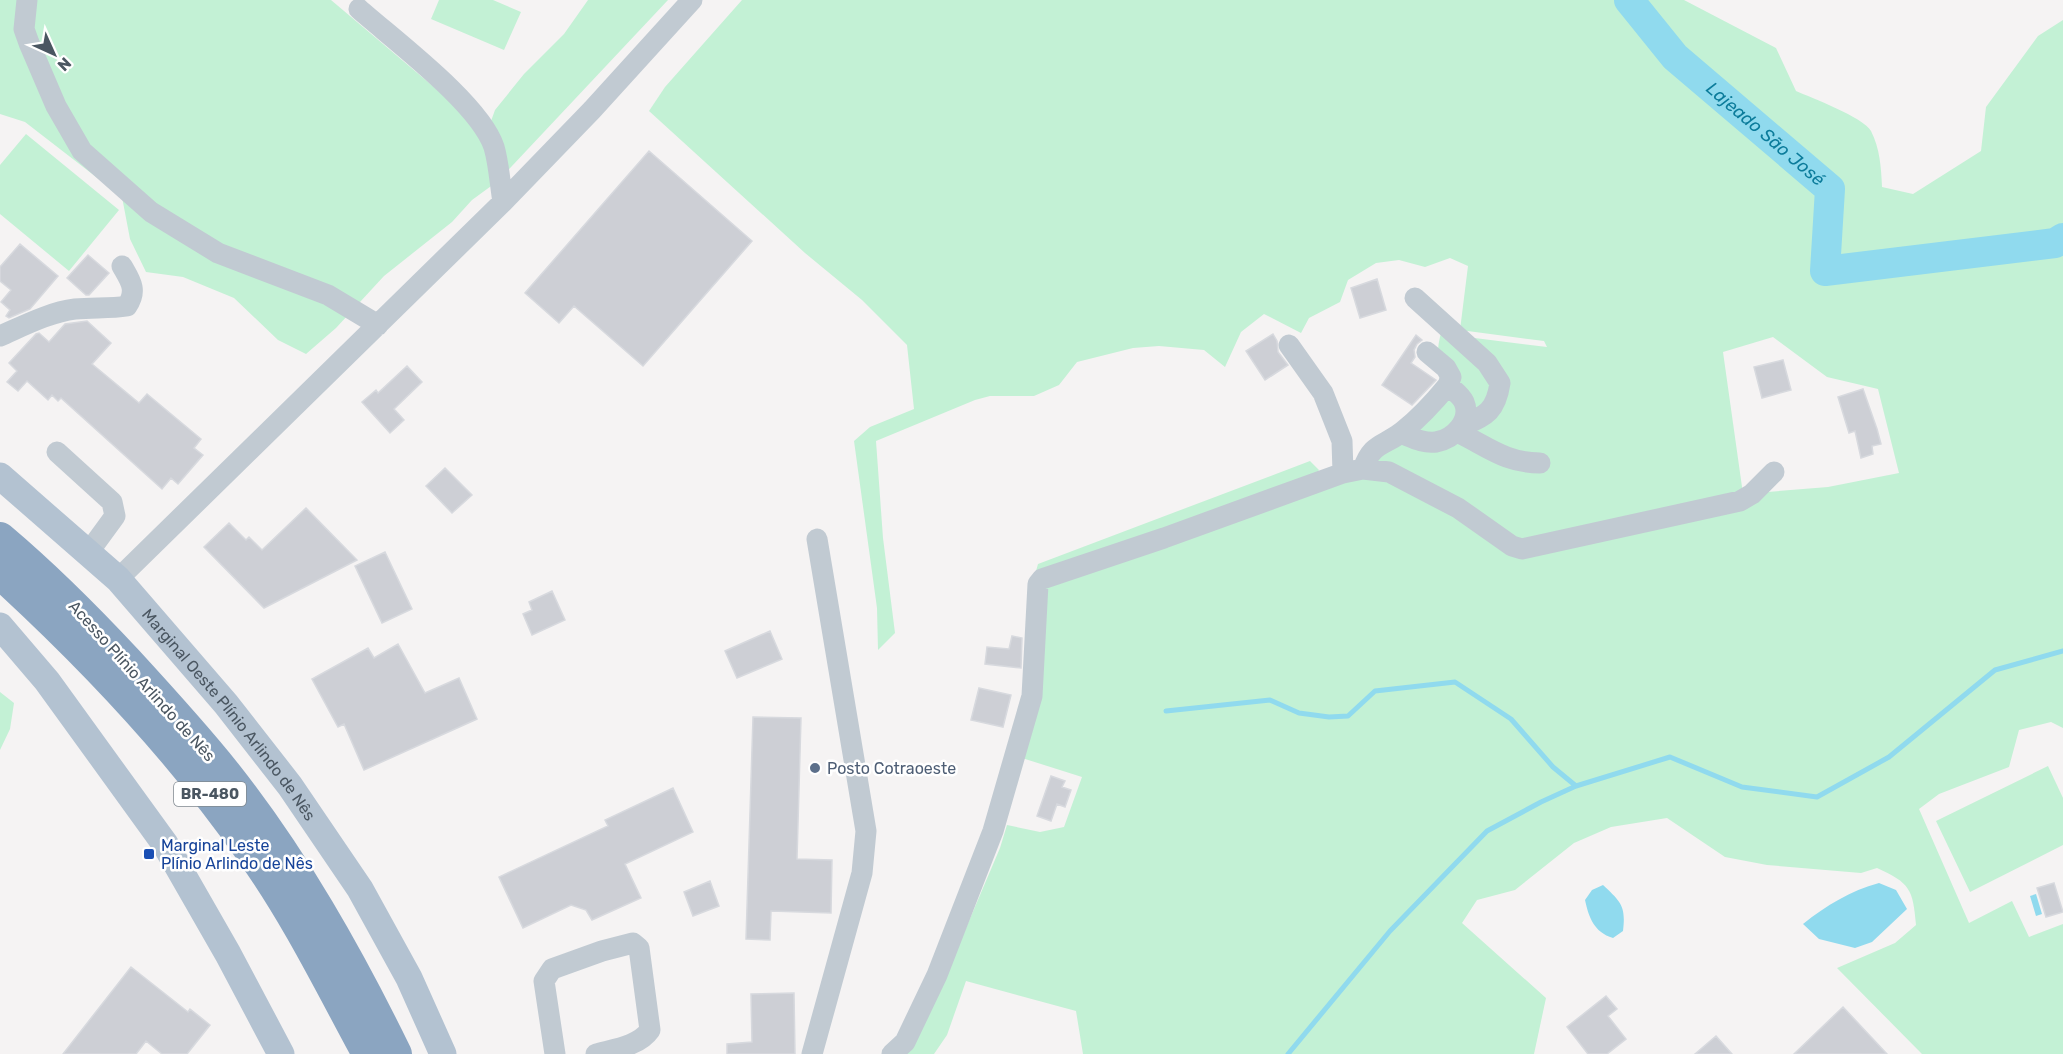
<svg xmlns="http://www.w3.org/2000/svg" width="2063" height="1054" viewBox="0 0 2063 1054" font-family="Rubik,sans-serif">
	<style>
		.green { fill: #c3f1d5; fill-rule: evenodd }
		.water { fill: #90daee }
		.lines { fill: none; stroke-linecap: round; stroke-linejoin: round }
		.stream { stroke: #90daee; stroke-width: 5 }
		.river { stroke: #90daee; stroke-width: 30 }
		.building { fill: #cdcfd5; stroke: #d7d9de; stroke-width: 1.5 }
		.minor { stroke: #c1cad2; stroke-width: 21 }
		.major { stroke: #b3c2d1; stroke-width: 27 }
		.highway { stroke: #8ba5c1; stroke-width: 32 }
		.service-dot { fill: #5c6f8a; stroke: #fff; stroke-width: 2 }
		.transit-dot { fill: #1a4fb4; stroke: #fff; stroke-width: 2 }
		.labels { text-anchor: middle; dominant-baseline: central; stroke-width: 5; stroke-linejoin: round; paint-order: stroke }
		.shield { fill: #fff; stroke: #808990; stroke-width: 1.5 }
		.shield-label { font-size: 15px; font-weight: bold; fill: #4a5661 }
		.street-label { font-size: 16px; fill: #4a5661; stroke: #fff }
		.service-label { font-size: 16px; fill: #4e5e75; stroke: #fff; text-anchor: start }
		.transit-label { font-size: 16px; fill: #164399; stroke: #fff; text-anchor: start }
		.water-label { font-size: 18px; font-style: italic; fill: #0c7c9b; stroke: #fff }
	</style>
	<rect width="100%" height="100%" fill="#f5f3f3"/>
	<path class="green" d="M0 0H331L454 104 486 135 495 110 524 74 564 34 588 0H668L498 181 472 200 452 222 384 276 336 328 306 354 278 340 234 298 183 277 146 272 130 239 122 197 25 122 0 114Z
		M439 0H493L521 12 504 50 431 19Z
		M742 0H1684L1776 48 1796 91C1812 98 1863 117 1871 131 1880 149 1881 167 1882 187L1913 194 1981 151 1986 107 2038 36 2063 20V728L2051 722 2019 730 2009 767 1939 794 1919 809 1969 923 2012 901 2029 937 2063 924V1054H1922L1837 968 1895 943 1916 925C1913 889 1910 883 1877 868L1861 873 1767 865 1725 857 1667 818 1611 827 1574 843 1515 890 1477 900 1462 923 1546 998 1534 1054H1083L1076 1011 966 981 947 1035 934 1054H902L946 975 1000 848 1007 825 1040 832 1064 827 1082 777 1022 758 1034 578 1038 564 1310 461 1319 470 1316 475 1363 461 1443 398C1439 373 1434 354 1442 330L1451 335 1547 347 1544 341 1460 330 1468 266 1450 258 1425 267 1399 260 1376 263 1348 280 1340 302 1309 318 1301 333 1264 314 1241 332 1225 367 1204 350 1159 346 1133 348 1077 362 1059 385 1034 396H990L975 400 876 441 883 538 895 633 878 650 877 608 854 441 870 427 914 409 907 345 862 300 805 253 649 111 665 87ZM1773 337 1827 377 1878 389 1899 473 1828 487 1743 494 1723 352Z
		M26 134 119 210 69 271 0 214V165Z
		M0 692 14 703 10 729 0 750Z
		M2048 766 2063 798V845L1970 892 1936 821Z"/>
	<path class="water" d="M1879 883 1896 890 1907 909 1872 942 1855 948 1819 939 1803 924C1827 905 1850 891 1879 883Z
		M1603 885C1621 902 1626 906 1623 931L1613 938C1594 932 1589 918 1585 900L1592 890Z
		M2036 894 2042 914 2036 916 2030 896Z"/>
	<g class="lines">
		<path class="stream" d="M1166 711 1270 700 1299 713 1329 717 1348 716 1375 691 1455 682 1511 719 1553 767 1576 786
			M1288 1054 1390 931 1487 831 1541 802 1576 786 1670 757 1742 787 1817 797 1889 757 1995 670 2063 651"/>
		<path class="river" id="s1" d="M1629 0 1675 57 1830 189 1825 271 2055 243 2063 238"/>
	</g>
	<path class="building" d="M649 151 752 241 643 366 574 306 559 323 525 293Z
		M20 244 58 276 30 309 9 318 6 316 10 310 1 302 11 290 0 281V267Z
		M88 255 109 273 89 295H86L67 278Z
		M1377 279 1386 310 1360 318 1351 288Z
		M87 321 111 343 92 364 139 403 147 394 201 439 194 448 203 455 178 484 171 478 162 489 61 398 58 401 52 395 48 400 27 381 18 391 7 382 17 371 9 363 36 334 39 333 49 342 65 324Z
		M1273 334 1277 341 1278 352 1288 365 1265 380 1246 351Z
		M1416 335 1422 340 1417 344 1414 350 1415 357 1411 363 1436 380 1412 405 1382 385Z
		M1783 360 1791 390 1762 398 1754 367Z
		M407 366 422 382 394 409 404 420 390 433 362 402 376 390 378 393Z
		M1863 389 1877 429 1881 444 1872 446 1873 454 1861 458 1855 431 1849 433 1838 397Z
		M445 468 472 495 452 513 426 486Z
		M306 508 357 560 264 608 204 547 229 523 246 540 249 537 262 550Z
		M385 552 412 609 382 623 355 566Z
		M552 591 565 620 532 635 523 614 532 610 529 602Z
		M770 631 782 659 737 678 725 651Z
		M1012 636 1022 638 1021 668 985 664 987 647 1009 649Z
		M398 644 425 693 459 678 477 719 364 770 344 724 338 727 312 679 368 648 374 658Z
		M979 688 1011 695 1003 727 971 720Z
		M753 717 801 718 797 859 832 860 831 913 771 911 770 940 746 939Z
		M1051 776 1065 781 1062 787 1071 790 1065 807 1057 804 1051 821 1037 816Z
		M673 788 693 832 625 864 641 898 592 920 586 910 571 905 523 928 499 877 608 826 605 820Z
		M710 881 719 906 693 916 684 892Z
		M2054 883 2063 912 2046 917 2037 888Z
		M131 967 188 1012 190 1009 210 1025 187 1054H162L146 1041 136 1054H63Z
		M794 993 795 1054H727V1044L752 1042 751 994Z
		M1606 996 1617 1009 1608 1016 1626 1039 1607 1054H1588L1567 1027Z
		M1843 1007 1887 1054H1794Z
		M1716 1036 1732 1054H1695Z"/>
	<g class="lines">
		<path class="minor" d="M27 0 24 29 29 43 56 106 82 151 151 212 218 253 328 295 378 325
			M359 9C394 40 480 104 494 147 499 164 500 184 503 202
			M1415 298 1487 363 1500 383C1496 410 1487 416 1462 426
			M0 336C23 326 50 312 75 309 93 307 109 309 127 306 138 290 130 280 122 266
			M1289 345 1323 393 1342 441 1343 473
			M1457 432C1487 446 1505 463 1540 463
			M1400 433C1411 437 1423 444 1436 442 1454 439 1472 420 1464 402 1461 395 1453 390 1448 385
			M57 452 112 502 115 516 88 553
			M1363 469C1372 443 1382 447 1402 432 1418 419 1435 401 1448 385L1451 377 1446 368 1427 352
			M118 579 503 202 592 110 692 0
			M555 1054 544 981 552 969 602 951 633 943 639 948 650 1030C639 1046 614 1049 596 1054
			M812 1054 862 873 866 831 817 539
			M892 1054 905 1042 937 975 993 831 1032 696 1038 584 1042 579 1164 538 1343 473 1363 469 1389 472 1458 508 1512 546 1522 549 1740 501 1752 494 1774 472"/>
		<g class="major">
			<path id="s2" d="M0 476 118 579 226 704 290 786 360 889 409 978 443 1054"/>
			<path d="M0 626 47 681 165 844 228 954 281 1054"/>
		</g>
		<path class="highway" d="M0 538C45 576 87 618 127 661 161 698 195 735 226 774 294 860 348 956 396 1054
			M0 573C93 658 180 750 252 853 297 916 331 986 368 1054"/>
	</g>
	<circle class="service-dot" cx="815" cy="768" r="6"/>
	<rect class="transit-dot" x="143" y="848" width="12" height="12" rx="3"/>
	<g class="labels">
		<rect class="shield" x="174" y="782" width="72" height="24" rx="4.5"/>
		<g class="shield-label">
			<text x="210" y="794">BR-480</text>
		</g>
		<g class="street-label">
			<text transform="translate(142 681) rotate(48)">Acesso Plínio Arlindo de Nês</text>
			<text stroke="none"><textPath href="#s2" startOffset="332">Marginal Oeste Plínio Arlindo de Nês</textPath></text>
		</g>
		<g class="service-label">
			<text x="827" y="768">Posto Cotraoeste</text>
		</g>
		<g class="transit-label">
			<text x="161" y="845">Marginal Leste<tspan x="161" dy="18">Plínio Arlindo de Nês</tspan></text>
		</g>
		<g class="water-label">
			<text stroke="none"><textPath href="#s1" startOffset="192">Lajeado São José</textPath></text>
		</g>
	</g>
	<g transform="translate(54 54) rotate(135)" stroke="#ffffff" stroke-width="4.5" paint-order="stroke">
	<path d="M0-4.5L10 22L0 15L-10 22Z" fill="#4a5661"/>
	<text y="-9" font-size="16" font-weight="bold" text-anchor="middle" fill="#4a5661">N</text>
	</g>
</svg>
